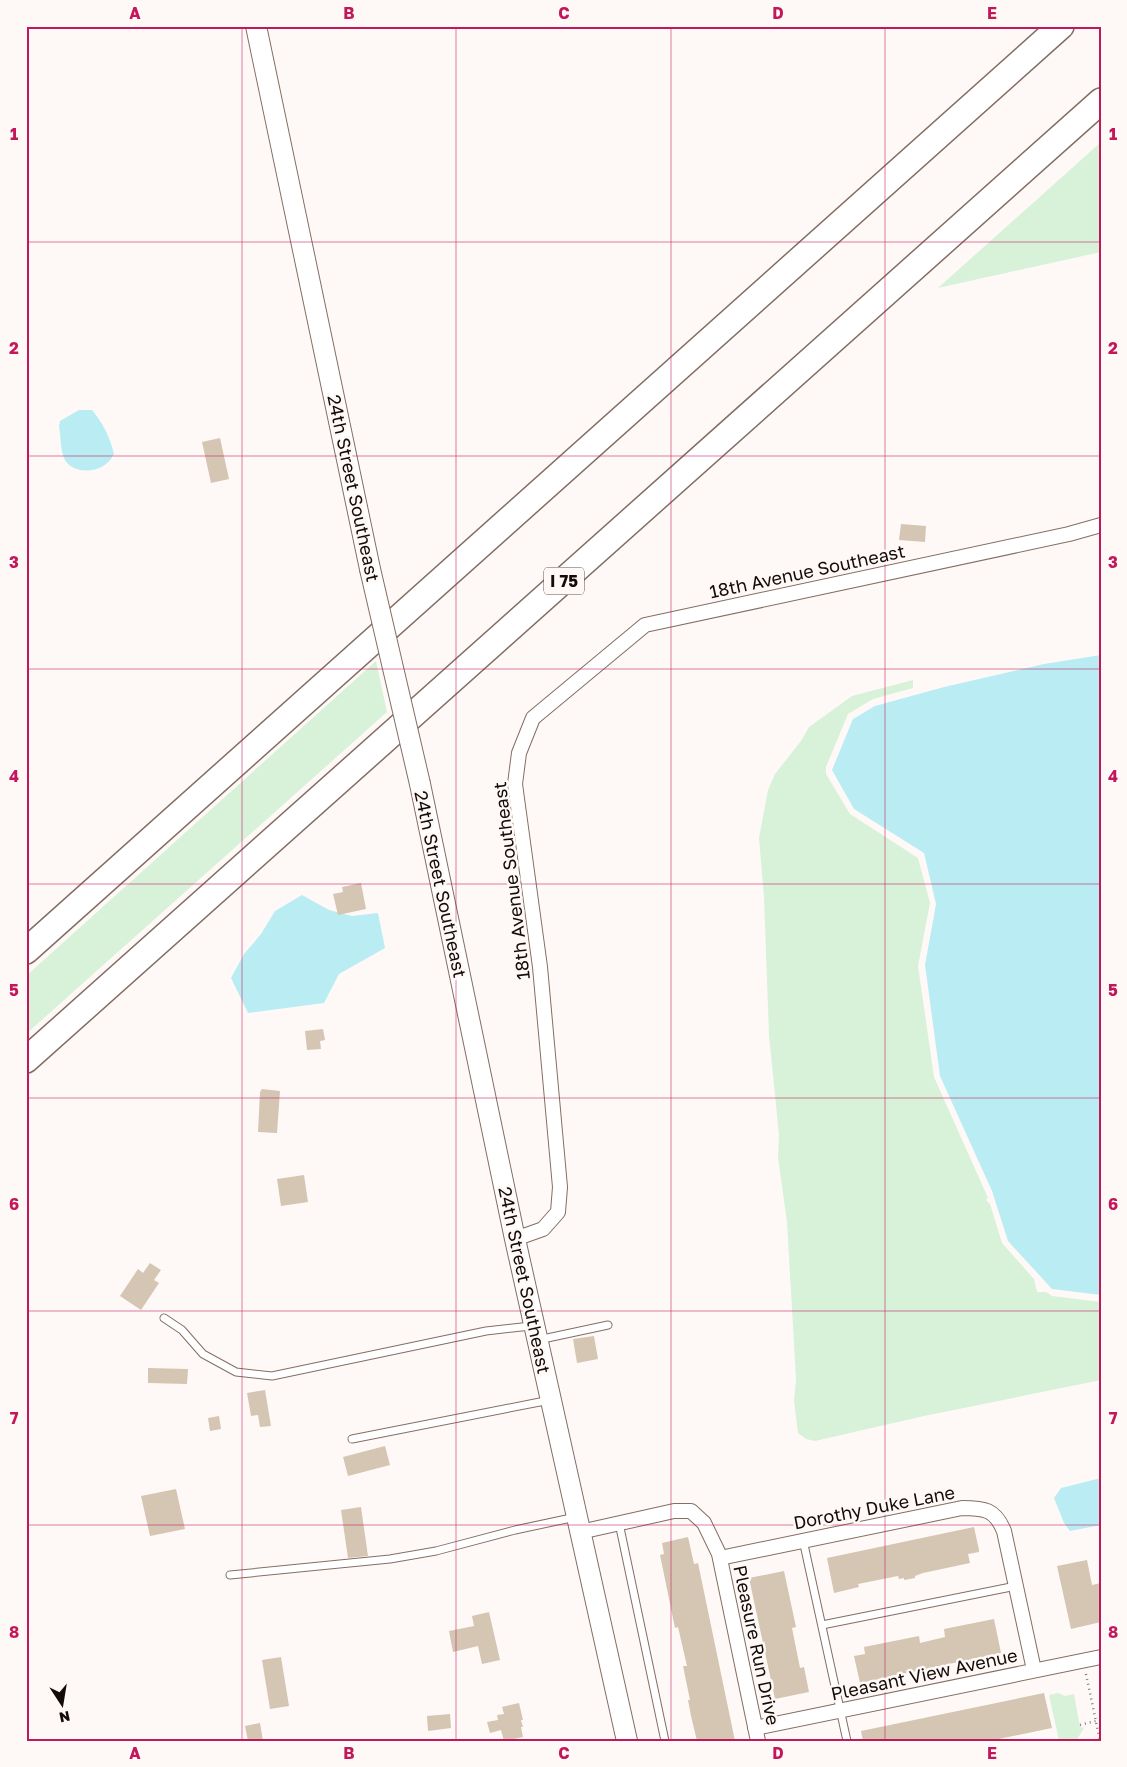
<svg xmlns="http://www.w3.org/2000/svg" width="1127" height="1767" viewBox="0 0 1127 1767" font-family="'Golos Text',sans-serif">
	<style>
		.green { fill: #d8f1d9 }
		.water { fill: #b9edf3 }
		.building { fill: #d5c5b3 }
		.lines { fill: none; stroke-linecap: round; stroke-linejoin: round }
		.lane-casing { stroke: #836e64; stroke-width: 9 }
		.street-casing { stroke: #836e64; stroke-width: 16 }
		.secondary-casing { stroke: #836e64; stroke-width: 22 }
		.highway-casing { stroke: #836e64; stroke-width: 28 }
		.path { stroke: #857f7c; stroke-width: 2.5; stroke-dasharray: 1 4; stroke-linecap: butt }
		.lane { stroke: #fff; stroke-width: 7 }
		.street { stroke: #fff; stroke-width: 14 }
		.secondary { stroke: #fff; stroke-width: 20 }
		.highway { stroke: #fff; stroke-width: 25 }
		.secondary-bridge-casing { stroke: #836e64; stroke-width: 22; stroke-linecap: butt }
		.secondary-bridge { stroke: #fff; stroke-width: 20 }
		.grid { fill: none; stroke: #c2185b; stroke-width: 1; stroke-opacity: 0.55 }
		.labels { text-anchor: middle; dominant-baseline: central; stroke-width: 5; stroke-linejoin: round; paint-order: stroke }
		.shield { fill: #fef9f7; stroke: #5a5250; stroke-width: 1 }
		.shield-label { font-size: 16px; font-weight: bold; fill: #130b08 }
		.street-label { font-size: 18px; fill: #130b08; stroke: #fef9f7 }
		.neatline { fill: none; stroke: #c2185b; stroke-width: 2 }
		.grid-label { font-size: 16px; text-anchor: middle; font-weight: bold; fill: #c2185b }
	</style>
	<rect width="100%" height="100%" fill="#fef9f7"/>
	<path class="green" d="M1101 142V252L938 288Z
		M376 661 387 712 26 1034V976Z
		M913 680V688L873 699 848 714 826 767V774L850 814 918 858 930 903 918 966 934 1077 988 1198 986 1200 990 1204 1002 1243 1034 1279 1037 1292H1046L1052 1296 1101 1302V1380L924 1416 815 1441 806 1439 798 1433 794 1401 796 1379 787 1222 778 1157 779 1135 769 1035 764 897 759 838 768 790 775 774 801 741 809 727 852 696Z
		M1058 1693 1065 1696 1074 1694 1080 1727 1084 1728 1076 1741H1059L1049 1695Z"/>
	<path class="water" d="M79 410H92C103 423 110 437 114 454 112 457 110 461 107 463 97 473 73 474 65 460 60 451 61 436 59 426L60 421Z
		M1101 655V1295L1052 1289 1008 1241 992 1191 940 1076 925 965 936 904 924 853 854 809 832 770 853 719 875 706 944 687 1044 664Z
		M302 895 329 910 352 916 378 913 385 948 339 974 324 1003 248 1013 231 978 244 954 261 934 275 911Z
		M1101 1478V1525L1070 1531 1064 1523 1054 1498 1061 1488Z"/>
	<path class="building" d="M220 438 229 479 211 483 202 442Z
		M901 524 926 526 925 542 899 540Z
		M361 883 366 909 338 915 333 894 343 892 342 887Z
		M323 1029 325 1040 320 1041 321 1049 307 1050 305 1031Z
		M262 1089 280 1091 277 1133 258 1132 260 1092Z
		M304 1175 308 1202 281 1206 277 1179Z
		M150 1263 161 1270 154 1280 159 1283 141 1310 120 1296 138 1269 143 1273Z
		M594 1336 598 1359 577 1363 573 1339Z
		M148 1368 188 1369 187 1384 148 1383Z
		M265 1390 271 1426 260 1427 258 1415 251 1416 247 1393Z
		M219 1416 221 1429 210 1431 208 1418Z
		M385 1446 390 1465 348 1476 343 1457Z
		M176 1489 185 1529 150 1536 141 1496Z
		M361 1507 368 1556 348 1558 341 1510Z
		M974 1527 979 1550V1552L968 1554 970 1563 923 1573 915 1576V1578L904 1580V1578L899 1579 898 1576 858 1584 859 1587 834 1593 827 1558Z
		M688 1537 694 1564 698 1563 735 1741H697L691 1716 688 1700H690L683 1666H687L678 1627 675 1628 660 1555 664 1554 662 1543Z
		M1087 1560 1092 1585 1101 1583V1622L1071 1629 1057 1566Z
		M784 1571 796 1627 792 1628 800 1668 804 1667 809 1692 775 1699 749 1578Z
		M489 1612 500 1660 482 1664 478 1646 453 1652 449 1631 474 1626 472 1616Z
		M994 1619 1001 1653 860 1683 854 1656 865 1654 864 1647 919 1636 920 1643 945 1637 944 1629Z
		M281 1657 289 1706 270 1709 262 1660Z
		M1044 1693 1052 1728 989 1741H863L861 1731Z
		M519 1703 523 1720H521L523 1727H521L523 1737 504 1741 501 1730 490 1733 487 1722 498 1720 497 1715 504 1714 502 1707Z
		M450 1714 451 1728 428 1731 427 1716Z
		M260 1723 263 1741H248L245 1726Z"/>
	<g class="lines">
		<g class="lane-casing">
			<path id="lane" d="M164 1318 182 1330 203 1354 236 1372 272 1376 486 1331 531 1326
				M538 1340 608 1325
				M352 1439 550 1400
				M619 1523 665 1741
				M803 1540 847 1741
				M230 1575 390 1559 436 1551 515 1530 576 1517
				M822 1625 1016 1586"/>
		</g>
		<g class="street-casing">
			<path id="street" d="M515 1239 543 1229 558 1212 560 1187 540 967 515 784 519 753 533 718 645 625 1069 534 1101 525
				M580 1532 674 1511H691L704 1523 719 1554 758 1741
				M720 1558 962 1508C984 1508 995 1509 1004 1531L1034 1670
				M755 1728 1101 1657"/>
		</g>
		<g class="secondary-casing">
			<path id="secondary" d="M256 26 370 569
				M420 784 515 1239 627 1741"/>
		</g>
		<g class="highway-casing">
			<path id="highway" d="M26 951 1061 26
				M26 1060 1101 101"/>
		</g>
		<path class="path" d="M1086 1674 1100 1741
			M1080 1725 1096 1721"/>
		<use href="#lane" class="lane"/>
		<use href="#street" class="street"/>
		<use href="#secondary" class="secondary"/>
		<use href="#highway" class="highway"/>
		<g class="secondary-bridge-casing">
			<path id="secondary-bridge" d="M370 569 420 784"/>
		</g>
		<use href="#secondary-bridge" class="secondary-bridge"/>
	</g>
	<path class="grid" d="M242 26V1741M456 26V1741M671 26V1741M885 26V1741M26 242H1101M26 456H1101M26 669H1101M26 884H1101M26 1098H1101M26 1311H1101M26 1525H1101"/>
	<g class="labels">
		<rect class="shield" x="544" y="567.5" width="40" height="27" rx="4"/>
		<g class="shield-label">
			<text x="564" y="581">I 75</text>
		</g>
		<g class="street-label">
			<text transform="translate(354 488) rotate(78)">24th Street Southeast</text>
			<text transform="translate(807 571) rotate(-12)">18th Avenue Southeast</text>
			<text transform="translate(511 881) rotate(-97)">18th Avenue Southeast</text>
			<text transform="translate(441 884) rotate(78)">24th Street Southeast</text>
			<text transform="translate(525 1280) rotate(78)">24th Street Southeast</text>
			<text transform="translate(874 1507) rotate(-11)">Dorothy Duke Lane</text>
			<text transform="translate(757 1645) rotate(78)">Pleasure Run Drive</text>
			<text transform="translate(924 1674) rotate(-12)">Pleasant View Avenue</text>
		</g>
	</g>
	<rect width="1127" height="1767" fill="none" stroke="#fef9f7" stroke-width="55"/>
	<g transform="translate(62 1704) rotate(168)" stroke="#fef9f7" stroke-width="4" paint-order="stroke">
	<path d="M0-4L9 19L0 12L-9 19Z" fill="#130b08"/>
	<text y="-8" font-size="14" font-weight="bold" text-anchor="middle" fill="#130b08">N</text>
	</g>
	<rect x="28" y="28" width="1072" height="1712" class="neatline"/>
	<g class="grid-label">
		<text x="135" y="19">A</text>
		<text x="349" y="19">B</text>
		<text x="564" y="19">C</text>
		<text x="778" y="19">D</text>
		<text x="992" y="19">E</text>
		<text x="14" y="140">1</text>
		<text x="1113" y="140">1</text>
		<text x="14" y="354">2</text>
		<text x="1113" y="354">2</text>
		<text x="14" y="568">3</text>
		<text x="1113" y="568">3</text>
		<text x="14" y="782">4</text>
		<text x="1113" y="782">4</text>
		<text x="14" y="996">5</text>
		<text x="1113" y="996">5</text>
		<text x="14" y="1210">6</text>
		<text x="1113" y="1210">6</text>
		<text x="14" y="1424">7</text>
		<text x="1113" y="1424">7</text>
		<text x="14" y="1638">8</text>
		<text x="1113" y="1638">8</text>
		<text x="135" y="1759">A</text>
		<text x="349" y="1759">B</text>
		<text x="564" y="1759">C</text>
		<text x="778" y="1759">D</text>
		<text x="992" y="1759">E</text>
	</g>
</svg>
